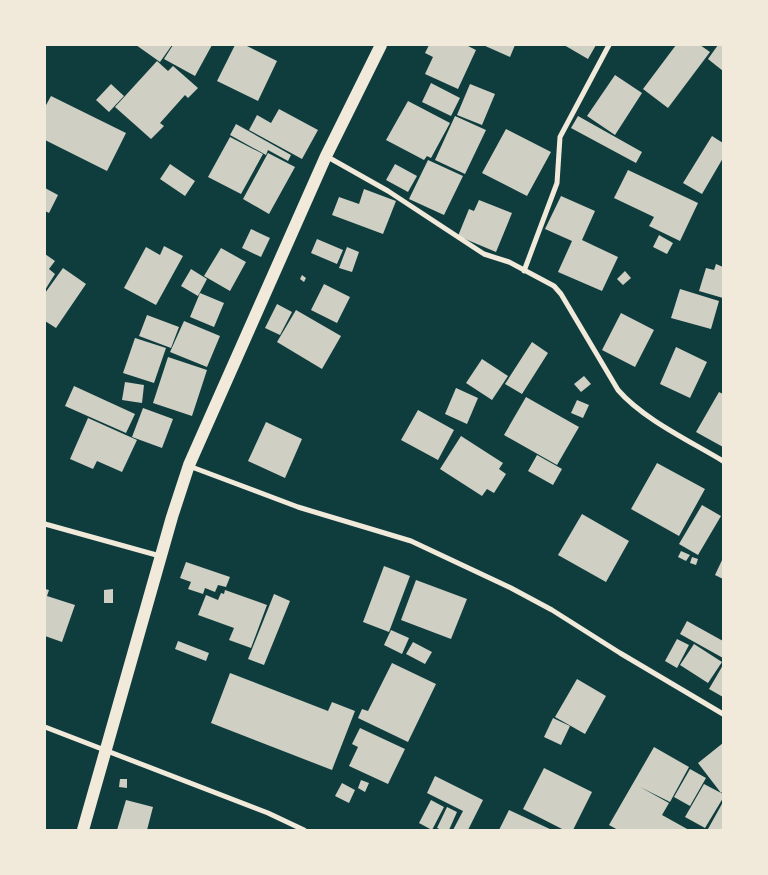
<svg xmlns="http://www.w3.org/2000/svg" width="768" height="875" viewBox="0 0 768 875" font-family="'Exo 2',sans-serif">
	<style>
		.building { fill: #cfcfc3 }
		.lines { fill: none; stroke-linecap: round; stroke-linejoin: round }
		.minor { stroke: #f1e9da; stroke-width: 5 }
		.primary { stroke: #f1e9da; stroke-width: 12 }
	</style>
	<rect width="100%" height="100%" fill="#0f3d3e"/>
	<path class="building" d="M136 45H172L160 62Z
		M173 45H212L195 76 164 59Z
		M235 45H245L277 61 258 101 217 81Z
		M429 45H466L476 50 458 89 425 74 433 57 425 53Z
		M483 45H515L510 57Z
		M564 45H596L588 59Z
		M676 45H700L710 52 668 108 643 89Z
		M718 45H723V71L708 59Z
		M157 61 168 71 173 66 198 88 188 98 185 95 160 123 164 126 151 139 115 107Z
		M615 75 642 93 615 135 587 116Z
		M431 83 460 98 451 116 422 102Z
		M111 84 124 96 109 112 96 100Z
		M470 84 495 94 482 125 457 115Z
		M51 96 126 133 107 171 45 140V107Z
		M408 101 450 123 431 158 427 156 424 160 386 140Z
		M279 109 318 130 302 159 249 130 257 115 271 123Z
		M455 116 486 130 465 174 435 160Z
		M578 116 642 152 636 163 571 128Z
		M236 124 291 155 288 161 268 150 266 155 230 135Z
		M506 129 551 152 527 196 482 173Z
		M712 136 723 143V158L702 194 683 183Z
		M230 137 263 154 241 194 208 177Z
		M268 153 295 167 269 214 243 199Z
		M428 160 463 176 444 215 409 199Z
		M170 164 195 181 185 196 160 179Z
		M395 164 417 176 408 192 386 180Z
		M628 170 698 203 680 241 649 226 654 217 614 198Z
		M45 188 58 195 49 213 45 211Z
		M364 189 396 201 383 234 332 215 339 197 359 204Z
		M561 196 595 211 582 240 618 257 602 291 558 272 572 241 545 229Z
		M479 200 512 213 496 252 458 236 469 209 474 211Z
		M251 229 270 238 261 257 242 248Z
		M659 235 673 243 667 254 653 247Z
		M317 239 343 250 337 264 311 253Z
		M164 246 183 256 156 305 124 288 146 247 160 255Z
		M347 247 359 252 352 272 339 268Z
		M221 248 246 262 230 291 204 276Z
		M45 254 55 261 49 269 55 274 45 290Z
		M716 264 723 267V298L699 291 706 268 714 270Z
		M63 268 86 284 56 328 45 321V293Z
		M191 269 207 279 198 296 181 286Z
		M625 271 631 278 623 285 617 279Z
		M302 275 306 278 304 282 300 279Z
		M324 284 350 297 337 323 311 310Z
		M680 289 719 301 711 329 671 318Z
		M200 293 224 303 214 327 190 317Z
		M277 304 292 312 280 335 265 328Z
		M296 310 341 336 322 369 277 342Z
		M621 313 654 330 635 367 602 350Z
		M147 315 179 327 171 348 139 336Z
		M184 321 220 336 207 367 170 352Z
		M135 338 166 348 154 383 123 373Z
		M532 342 548 353 522 394 505 384Z
		M676 347 707 362 690 398 660 384Z
		M168 357 207 370 192 416 153 403Z
		M482 359 508 376 492 400 466 383Z
		M584 376 591 384 581 392 574 384Z
		M125 382 144 385 142 403 122 400Z
		M74 386 135 414 126 433 65 406Z
		M456 388 478 398 467 424 445 414Z
		M719 392 723 394V447L696 432Z
		M526 397 579 427 557 465 504 435Z
		M577 400 589 405 583 418 571 413Z
		M143 408 173 419 162 448 132 437Z
		M418 410 454 430 438 460 401 440Z
		M88 418 137 440 122 472 97 461 93 469 70 459Z
		M266 422 302 439 285 478 248 461Z
		M461 436 503 463 499 469 506 474 494 493 487 489 482 496 440 469Z
		M537 455 562 469 553 485 528 471Z
		M657 463 705 489 679 536 631 509Z
		M702 505 721 516 698 555 679 544Z
		M582 514 629 541 606 582 558 555Z
		M681 551 690 555 686 561 678 557Z
		M692 557 698 559 696 565 690 563Z
		M723 558V579L715 575Z
		M186 562 230 577 226 587 218 585 215 592 205 588 203 594 188 589 191 582 180 578Z
		M384 566 410 576 389 632 363 622Z
		M416 580 467 599 451 639 401 620Z
		M45 589 49 590 47 596 75 605 62 642 45 636Z
		M113 589V603H104V590Z
		M225 590 267 605 251 648 229 640 234 628 198 615 206 595 218 600 221 593 224 594Z
		M274 594 290 601 264 665 248 659Z
		M687 621 723 641V658L680 634Z
		M391 630 409 638 402 654 384 645Z
		M677 639 689 645 677 668 665 661Z
		M178 641 209 653 206 661 175 649Z
		M413 642 432 652 425 664 406 654Z
		M694 644 722 662 708 683 680 665Z
		M392 663 436 684 408 742 358 718 362 709 368 711Z
		M723 665V697L709 689Z
		M230 673 328 711 332 702 355 711 332 770 211 723Z
		M577 679 606 696 585 734 555 717Z
		M553 718 570 726 561 745 544 737Z
		M360 728 405 749 388 784 349 766 358 747 352 744Z
		M723 743V791L721 793 698 763Z
		M654 747 689 767 670 802 640 787 669 803 662 815 689 830H618L609 825Z
		M544 768 592 792 573 830H564L523 809Z
		M690 769 706 778 690 806 674 797Z
		M435 776 483 800 468 830H453L463 811 427 793Z
		M120 779H127V788L119 787Z
		M361 780 369 783 365 792 358 788Z
		M342 783 355 790 349 803 335 796Z
		M704 784 723 794V798L705 828 685 817Z
		M126 800 153 807 147 830H117Z
		M431 800 444 807 432 830 419 823Z
		M723 802V830H710L708 829Z
		M447 807 457 812 449 830H442L437 828Z
		M509 810 552 830H499Z"/>
	<g class="lines">
		<path class="minor" d="M326 156 388 191 484 254 509 262 554 286 561 294 618 390C643 419 690 441 723 461
			M524 271 557 183 560 137 609 45
			M189 466 298 507 411 541 511 588 552 610 620 653 723 714
			M45 524 160 556
			M45 727 268 813 304 830"/>
		<path class="primary" d="M83 830 172 517 189 465 326 156 381 45"/>
	</g>
	<rect width="768" height="875" fill="none" stroke="#f1e9da" stroke-width="92"/>
</svg>
